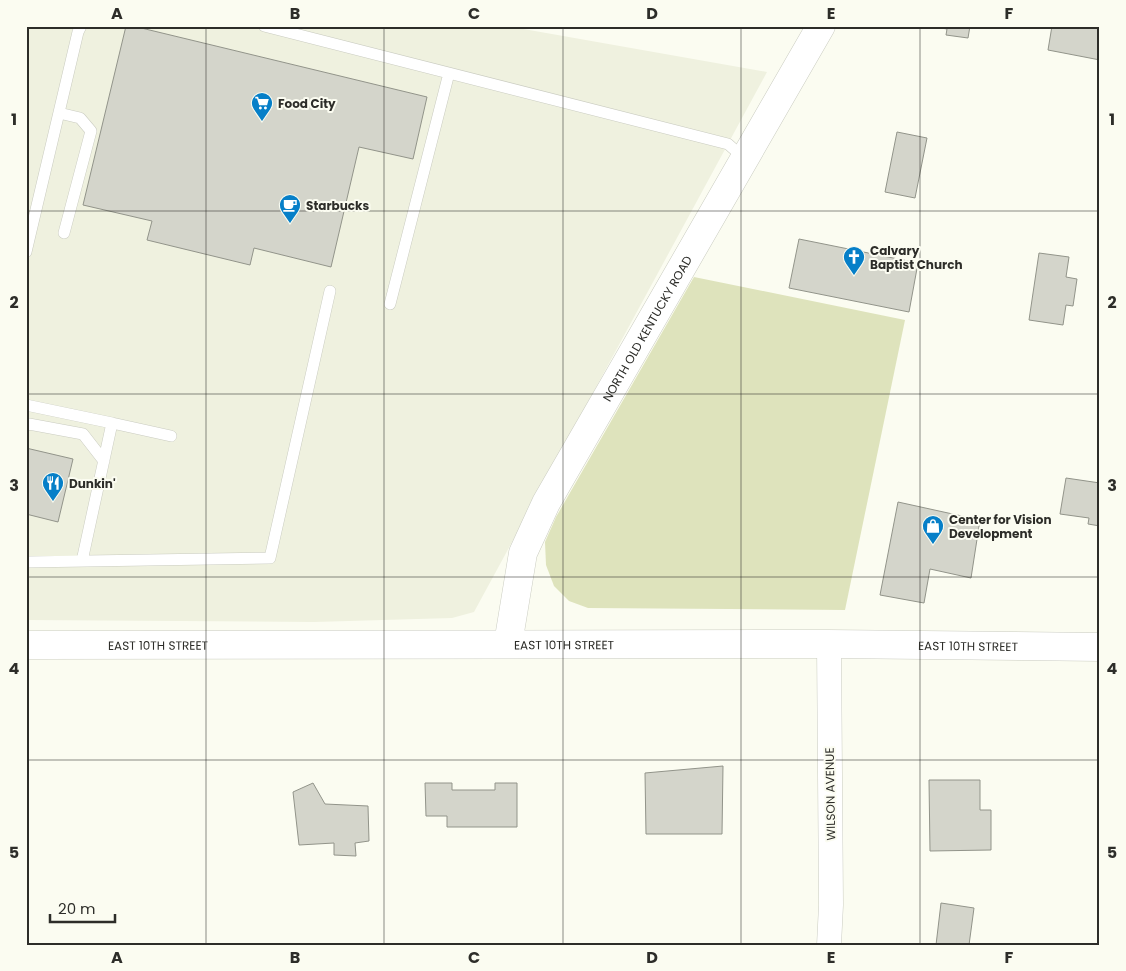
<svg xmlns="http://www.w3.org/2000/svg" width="1126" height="971" viewBox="0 0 1126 971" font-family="Poppins,sans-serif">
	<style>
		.built { fill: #eff1df }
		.green { fill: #dee3bc }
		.building { fill: #d4d5cb; stroke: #92948a }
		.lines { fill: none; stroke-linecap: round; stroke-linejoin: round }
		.lane-casing { stroke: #caccc1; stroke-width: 12 }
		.street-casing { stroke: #caccc1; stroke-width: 25 }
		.secondary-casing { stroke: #caccc1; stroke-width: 29 }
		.lane { stroke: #fff; stroke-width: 11 }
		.street { stroke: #fff; stroke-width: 24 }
		.secondary { stroke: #fff; stroke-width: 28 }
		.grid { fill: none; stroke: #2d2d29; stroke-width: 1; stroke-opacity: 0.55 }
		.labels { text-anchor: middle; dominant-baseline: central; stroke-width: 4; stroke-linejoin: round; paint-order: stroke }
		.poi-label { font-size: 12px; font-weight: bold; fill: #2d2d29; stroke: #fbfcf1; text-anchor: start }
		.street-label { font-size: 12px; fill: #2d2d29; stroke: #fbfcf1 }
		.neatline { fill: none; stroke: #2d2d29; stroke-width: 2 }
		.grid-label { font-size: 16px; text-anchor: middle; font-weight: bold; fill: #2d2d29 }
	</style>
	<rect width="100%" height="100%" fill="#fbfcf1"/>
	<path class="built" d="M26 26H507L767 72 474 612 452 618 314 622 26 620Z"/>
	<path class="green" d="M694 277 905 320 845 610 588 608 569 601 554 586 546 565 545 542 556 517Z"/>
	<path class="building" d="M126 26H133L427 97 413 159 359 147 331 267 254 248 250 265 147 240 152 221 83 205Z
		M930 26H970L968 38 946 35 947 29Z
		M1052 26H1100V60L1048 50Z
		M897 132 927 138 915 198 885 192Z
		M799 239 918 263 909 312 789 288Z
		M1039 253 1069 257 1066 277 1077 279 1073 306 1066 305 1063 325 1029 320Z
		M26 448 73 459 58 522 26 514Z
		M1066 478 1100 483V526L1088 524 1089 518 1060 514Z
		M898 502 980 520 971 578 930 569 924 603 880 595Z
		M723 766 722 834H646L645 773Z
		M929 780H980V810H991V850L930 851Z
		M313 783 325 804 368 806 369 841 355 843 356 856 334 855V843L299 845 293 792Z
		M425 783H452V790H495V783H517V827H447V816H426Z
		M941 903 974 908 969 945H936Z"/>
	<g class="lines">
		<g class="lane-casing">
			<path id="lane" d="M264 26 728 144 745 159
				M59 113 80 118 91 131 64 233
				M26 252 78 32 81 26
				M390 304 449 73
				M26 405 112 423 82 561
				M112 423 171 436
				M26 426 29 424 83 434 104 461
				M26 562 270 558 330 291"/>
		</g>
		<g class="street-casing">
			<path id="street" d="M829 945 831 905 829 644"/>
		</g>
		<g class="secondary-casing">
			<g id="secondary">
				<path id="s1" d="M508 644 523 553 546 503 821 26"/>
				<path id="s2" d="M26 645 829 644 1100 647"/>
			</g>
		</g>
		<use href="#lane" class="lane"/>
		<use href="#street" class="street"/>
		<use href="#secondary" class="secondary"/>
	</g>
	<path class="grid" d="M206 26V945M384 26V945M563 26V945M741 26V945M920 26V945M26 211H1100M26 394H1100M26 577H1100M26 760H1100"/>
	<defs>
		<g id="supermarket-pin" transform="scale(1.125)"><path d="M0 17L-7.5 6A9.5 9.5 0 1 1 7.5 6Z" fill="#067fc8" stroke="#fbfcf1"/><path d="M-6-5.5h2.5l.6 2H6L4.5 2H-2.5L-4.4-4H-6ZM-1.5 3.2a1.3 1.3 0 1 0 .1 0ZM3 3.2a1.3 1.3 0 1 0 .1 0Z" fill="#fff"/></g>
		<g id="cafe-pin" transform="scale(1.125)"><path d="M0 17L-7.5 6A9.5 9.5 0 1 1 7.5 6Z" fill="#067fc8" stroke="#fbfcf1"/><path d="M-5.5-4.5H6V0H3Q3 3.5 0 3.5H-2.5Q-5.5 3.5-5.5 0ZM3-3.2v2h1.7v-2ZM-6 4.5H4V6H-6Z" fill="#fff"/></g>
		<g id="church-pin" transform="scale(1.125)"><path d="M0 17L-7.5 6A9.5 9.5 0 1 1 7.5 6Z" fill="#067fc8" stroke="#fbfcf1"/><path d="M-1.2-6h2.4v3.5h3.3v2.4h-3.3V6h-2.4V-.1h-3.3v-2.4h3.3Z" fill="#fff"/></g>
		<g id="restaurant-pin" transform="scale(1.125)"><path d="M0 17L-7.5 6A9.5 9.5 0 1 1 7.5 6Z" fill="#067fc8" stroke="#fbfcf1"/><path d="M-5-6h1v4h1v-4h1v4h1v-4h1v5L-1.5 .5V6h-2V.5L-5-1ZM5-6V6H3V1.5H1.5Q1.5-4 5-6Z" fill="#fff"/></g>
		<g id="shop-pin" transform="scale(1.125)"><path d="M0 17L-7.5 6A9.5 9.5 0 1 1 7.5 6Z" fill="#067fc8" stroke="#fbfcf1"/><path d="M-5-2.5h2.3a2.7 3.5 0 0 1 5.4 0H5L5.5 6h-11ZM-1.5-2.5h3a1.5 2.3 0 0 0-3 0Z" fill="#fff"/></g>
	</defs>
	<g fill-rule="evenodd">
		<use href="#supermarket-pin" x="262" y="103"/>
		<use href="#cafe-pin" x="290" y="205"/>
		<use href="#church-pin" x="854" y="257"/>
		<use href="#restaurant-pin" x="53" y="483"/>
		<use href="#shop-pin" x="933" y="526"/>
	</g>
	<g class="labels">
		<g class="poi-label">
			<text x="278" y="103">Food City</text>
			<text x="306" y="205">Starbucks</text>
			<text x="870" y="250">Calvary<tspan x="870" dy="14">Baptist Church</tspan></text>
			<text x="69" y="483">Dunkin'</text>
			<text x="949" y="519">Center for Vision<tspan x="949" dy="14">Development</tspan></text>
		</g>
		<g class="street-label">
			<text stroke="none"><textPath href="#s1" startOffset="349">NORTH OLD KENTUCKY ROAD</textPath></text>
			<text stroke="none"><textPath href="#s2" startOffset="132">EAST 10TH STREET</textPath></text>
			<text stroke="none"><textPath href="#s2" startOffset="538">EAST 10TH STREET</textPath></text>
			<text stroke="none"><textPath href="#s2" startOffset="942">EAST 10TH STREET</textPath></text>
			<text transform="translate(830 794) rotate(-91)">WILSON AVENUE</text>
		</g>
	</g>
	<rect width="1126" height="971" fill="none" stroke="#fbfcf1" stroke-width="55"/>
	<path d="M50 914v8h65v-8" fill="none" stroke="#2d2d29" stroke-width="2.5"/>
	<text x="58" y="914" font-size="15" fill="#2d2d29" stroke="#fbfcf1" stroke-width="4" paint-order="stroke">20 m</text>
	<rect x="28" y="28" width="1070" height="916" class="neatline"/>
	<g class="grid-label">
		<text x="117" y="19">A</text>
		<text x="295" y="19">B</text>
		<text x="474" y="19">C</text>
		<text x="652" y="19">D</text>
		<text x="831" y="19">E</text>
		<text x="1009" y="19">F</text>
		<text x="14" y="125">1</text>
		<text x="1112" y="125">1</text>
		<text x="14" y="308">2</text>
		<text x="1112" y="308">2</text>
		<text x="14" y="491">3</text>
		<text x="1112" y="491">3</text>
		<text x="14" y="674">4</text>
		<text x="1112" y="674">4</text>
		<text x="14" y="858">5</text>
		<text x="1112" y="858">5</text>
		<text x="117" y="963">A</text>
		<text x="295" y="963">B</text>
		<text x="474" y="963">C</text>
		<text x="652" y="963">D</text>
		<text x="831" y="963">E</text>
		<text x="1009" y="963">F</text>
	</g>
</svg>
